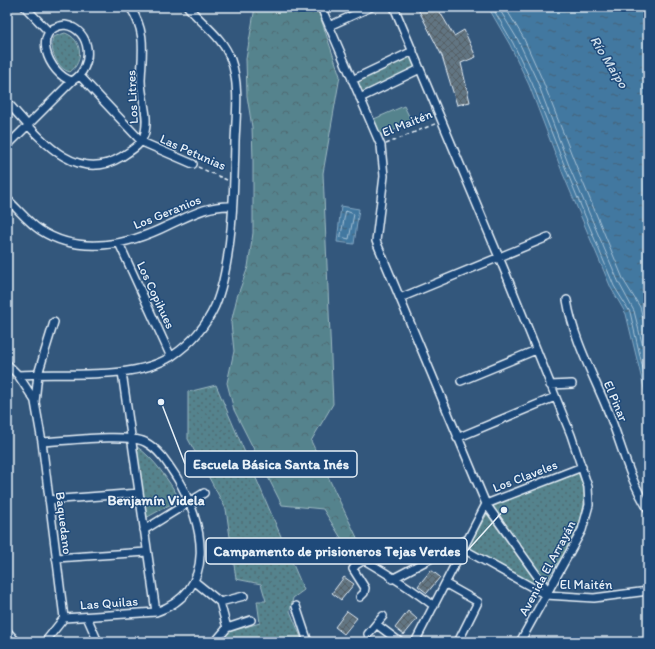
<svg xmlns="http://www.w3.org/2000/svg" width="655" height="649" viewBox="0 0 655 649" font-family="Itim,sans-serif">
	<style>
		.grass { fill: url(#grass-dots); stroke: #9ebac2 }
		.forest { fill: url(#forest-crowns); stroke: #9ebac2 }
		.garden { fill: #55838d; stroke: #9ebac2 }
		.water { fill: url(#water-ripples); stroke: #85a8c3 }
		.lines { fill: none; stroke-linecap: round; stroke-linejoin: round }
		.shore { stroke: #a6c1d5; stroke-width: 1 }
		.building { fill: url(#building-cross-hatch); stroke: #e8f1f8 }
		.minor-casing { stroke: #e8f1f8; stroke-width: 10 }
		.path { stroke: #e8f1f8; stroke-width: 1.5; stroke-dasharray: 4 3; stroke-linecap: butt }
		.minor { stroke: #1f4a7a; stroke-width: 7 }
		.labels { text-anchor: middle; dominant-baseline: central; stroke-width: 3; stroke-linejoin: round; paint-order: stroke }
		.street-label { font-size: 13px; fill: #e8f1f8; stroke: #1f4a7a }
		.water-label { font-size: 14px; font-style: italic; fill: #cfdfeb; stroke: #1f4a7a }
		.neighbourhood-label { font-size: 14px; font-weight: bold; fill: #e8f1f8; stroke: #1f4a7a }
		.leader { fill: none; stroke: #e8f1f8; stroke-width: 1.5 }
		.callout-dot { fill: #e8f1f8; stroke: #1f4a7a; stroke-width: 1.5 }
		.callout { fill: #1f4a7a; stroke: #e8f1f8; stroke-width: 1.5 }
		.callout-label { font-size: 14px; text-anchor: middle; font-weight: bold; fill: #e8f1f8 }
	</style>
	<defs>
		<pattern id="grass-dots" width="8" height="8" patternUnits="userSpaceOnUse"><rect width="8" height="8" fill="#55838d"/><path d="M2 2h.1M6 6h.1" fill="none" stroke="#4f6b72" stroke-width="1.8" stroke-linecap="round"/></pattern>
		<pattern id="forest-crowns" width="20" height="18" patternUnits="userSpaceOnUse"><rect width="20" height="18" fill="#55838d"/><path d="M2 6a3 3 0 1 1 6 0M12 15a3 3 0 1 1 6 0" fill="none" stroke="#4f6b72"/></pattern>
		<pattern id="water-ripples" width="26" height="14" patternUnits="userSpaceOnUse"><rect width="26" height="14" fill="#4378a0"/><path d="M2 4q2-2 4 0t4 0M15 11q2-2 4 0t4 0" fill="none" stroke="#446279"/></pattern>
		<pattern id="building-cross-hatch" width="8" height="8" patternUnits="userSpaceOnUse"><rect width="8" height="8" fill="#627482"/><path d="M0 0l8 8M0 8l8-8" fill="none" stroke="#545e66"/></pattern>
	</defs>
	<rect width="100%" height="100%" fill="#33577c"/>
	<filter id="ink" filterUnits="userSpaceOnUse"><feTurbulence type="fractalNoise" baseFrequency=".025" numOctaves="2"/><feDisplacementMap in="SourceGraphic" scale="8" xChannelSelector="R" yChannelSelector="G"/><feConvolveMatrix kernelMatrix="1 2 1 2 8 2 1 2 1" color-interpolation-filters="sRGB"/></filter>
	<g filter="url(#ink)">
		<path class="grass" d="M65 33C83 39 84 62 70 72 57 69 49 49 53 37Z
			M411 55 417 69 362 94 356 82Z
			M216 385 304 590 293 598 290 611 303 642H219L228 632 260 623 257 601H266L261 584 236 579 226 509 188 439V392Z
			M136 446C156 460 167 479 180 499L144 519Z
			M578 473C598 512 565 549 546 582L491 506Z
			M487 514 541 589 467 548Z"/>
		<path class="forest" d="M255 7H317L340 76 323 173 333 404 311 441 361 546H346L323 509 282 505 234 410 227 383 234 351 231 323 237 297 248 267 253 233V160L252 127 247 96 246 59Z"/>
		<path class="garden" d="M404 106 412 122 381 136 374 119Z"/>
		<path class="water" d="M488 7H643L648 13V405L626 314 611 288 563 174 529 85 510 45Z
			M341 206 359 209 354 244 337 242Z"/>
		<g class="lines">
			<path class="shore" d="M492 7 513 43 532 83 567 172 614 286 630 312 648 391
				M498 7 518 40 537 81 571 171 619 283 634 311 648 367
				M505 7 523 37 542 79 577 168 624 281 640 307 648 339
				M346 211 354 214 349 239 341 237Z"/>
		</g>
		<path class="building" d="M417 7H437L454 36 464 30 476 57 461 63 470 102 457 105 442 56Z
			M431 570 440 577 427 593 418 586Z
			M344 577 354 584 341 600 332 593Z
			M347 611 357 618 344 634 335 627Z
			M408 611 417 619 404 635 395 628Z"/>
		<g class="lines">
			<g class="minor-casing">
				<path id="minor" d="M25 7 49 32
					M321 7 381 146 384 176 376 241 486 504 548 591
					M394 7 506 274 571 435 588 487 589 505 582 530 520 642
					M65 25C92 29 95 68 72 81 48 74 30 28 65 25Z
					M329 26 371 7
					M80 76 142 142 193 164
					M352 80 413 51
					M360 98 420 69
					M7 102C36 133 73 186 121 157 132 150 142 145 145 132 149 114 141 98 141 80 142 52 147 32 130 7
					M7 146 72 81
					M7 199C18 209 28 222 40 230 80 256 129 245 169 225 191 215 208 205 232 206
					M119 243 171 357
					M400 298 548 237
					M567 300C574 341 592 372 608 411 621 443 629 479 648 509
					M7 364 18 375 35 401
					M122 372 156 612
					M18 375C63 372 134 381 172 356 190 344 206 326 215 306 233 263 234 188 235 141 236 116 240 85 231 60 223 37 203 25 188 7
					M461 381 536 350
					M550 385 572 384
					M457 438 555 397
					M42 442C65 441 126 433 145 442 160 450 168 464 177 478 204 523 219 590 156 612L64 618
					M49 500 139 493
					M144 530 204 493
					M463 549 546 595 594 598 648 591
					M56 558 147 552
					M392 579 468 539
					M194 581 220 602
					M446 584 478 602 458 642
					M360 597 364 593 365 588 353 569 356 565 364 560C388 574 412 589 434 606
					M220 602 244 596
					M296 606 308 642
					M87 617 98 642
					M376 624 400 642
					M227 628 251 620
					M7 631 17 642
					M368 634 383 616
					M45 642 64 618 42 442 35 402 38 374 54 322
					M215 642 227 628 220 602
					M415 642 486 504 582 467"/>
			</g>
			<path class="path" d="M386 144 437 123
				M198 167 227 180"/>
			<use href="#minor" class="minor"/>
		</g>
	</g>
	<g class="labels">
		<g class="street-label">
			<text transform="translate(132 97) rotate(-93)">Los Litres</text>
			<text transform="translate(407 123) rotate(-22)">El Maitén</text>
			<text transform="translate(193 152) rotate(24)">Las Petunias</text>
			<text transform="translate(167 212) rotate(-22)">Los Geranios</text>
			<text transform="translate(156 295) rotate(65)">Los Copihues</text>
			<text transform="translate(616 401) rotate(67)">El Pinar</text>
			<text transform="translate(525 476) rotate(-21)">Los Claveles</text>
			<text transform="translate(64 523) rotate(83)">Baquedano</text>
			<text transform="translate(547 568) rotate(-62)">Avenida El Arrayán</text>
			<text x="586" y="584">El Maitén</text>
			<text transform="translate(109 603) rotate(-4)">Las Quilas</text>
		</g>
		<g class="water-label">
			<text transform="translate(609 62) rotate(58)">Río Maipo</text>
		</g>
		<g class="neighbourhood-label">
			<text x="156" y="500">Benjamín Videla</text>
		</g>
	</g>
	<path class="leader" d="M161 402L185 464M504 510L467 551"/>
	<g class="callout-dot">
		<circle cx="161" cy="402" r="4"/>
		<circle cx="504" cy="510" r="4"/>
	</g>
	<g class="callout">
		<rect x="185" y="451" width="172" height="26" rx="4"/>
		<rect x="206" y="538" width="261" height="26" rx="4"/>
	</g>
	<g class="callout-label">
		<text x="271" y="469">Escuela Básica Santa Inés</text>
		<text x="337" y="556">Campamento de prisioneros Tejas Verdes</text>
	</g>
	<rect width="655" height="649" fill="none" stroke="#1f4a7a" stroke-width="24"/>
	<rect x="12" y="12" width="631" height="625" fill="none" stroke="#e8f1f8" stroke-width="1.5" filter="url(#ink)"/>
</svg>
